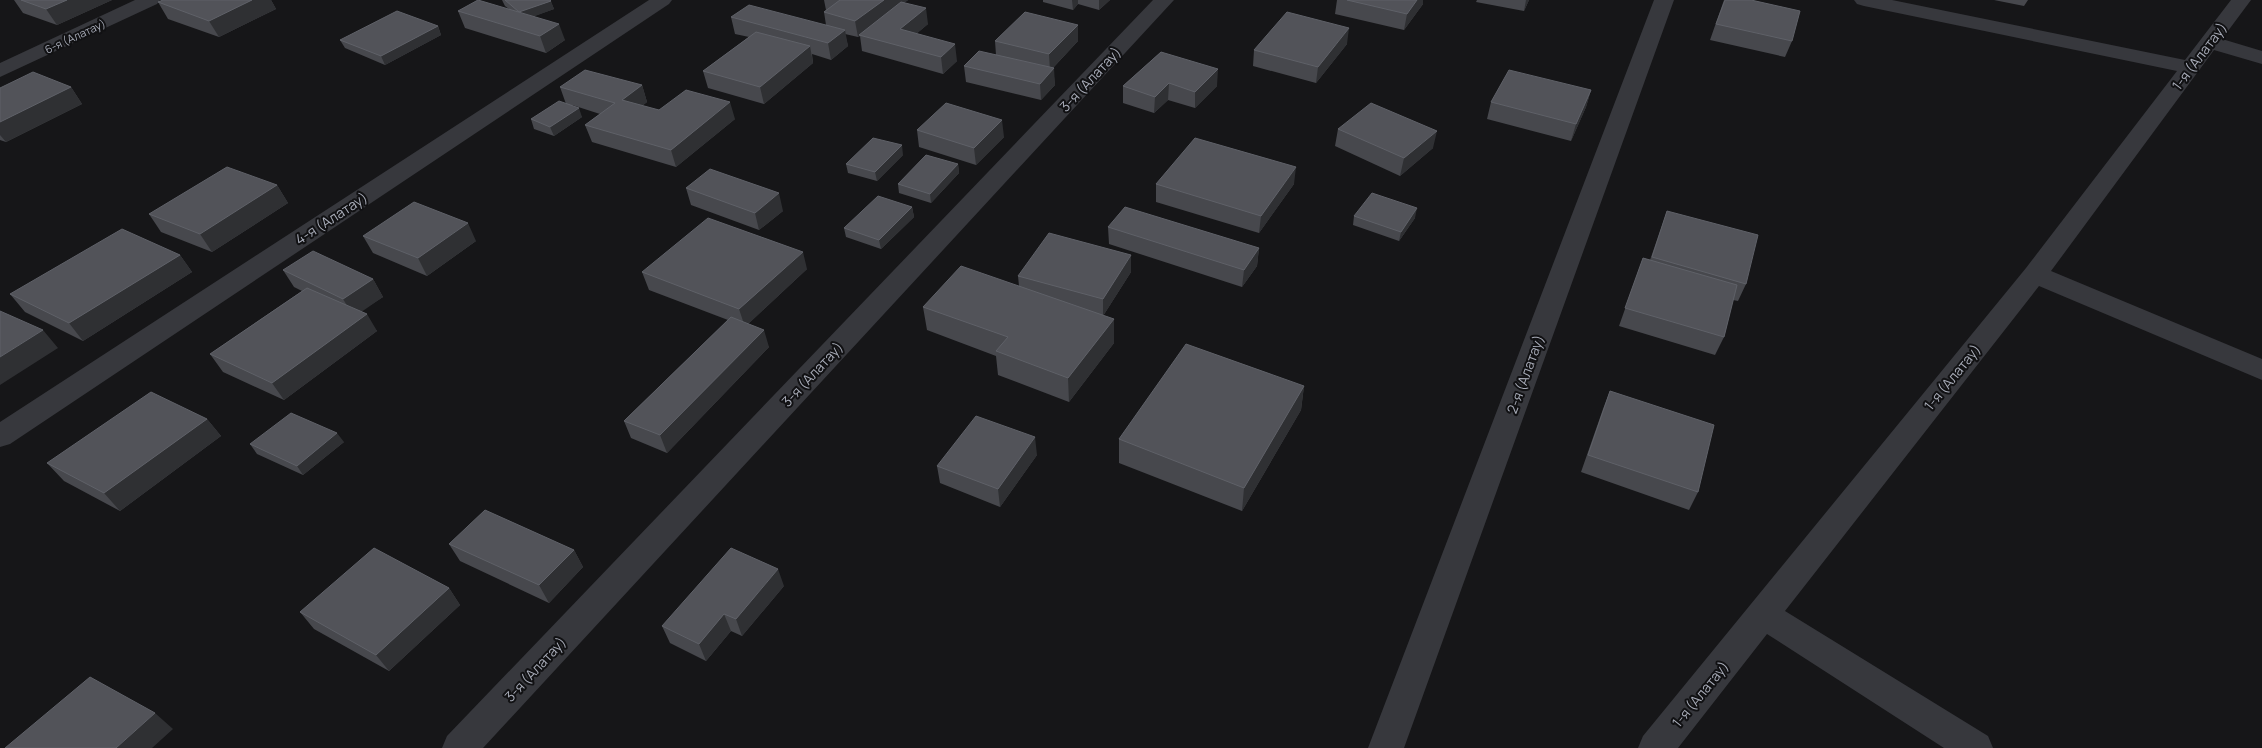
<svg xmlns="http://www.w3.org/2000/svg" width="2262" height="748" viewBox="0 0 2262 748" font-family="Manrope,sans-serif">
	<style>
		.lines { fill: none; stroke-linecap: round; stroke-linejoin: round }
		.minor { fill: #37383d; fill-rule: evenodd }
		.wall { fill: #47484d }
		.shaded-wall { fill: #2f3033 }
		.building { fill: #525359; stroke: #5f6168 }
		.labels { text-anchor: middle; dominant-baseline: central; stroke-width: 4; stroke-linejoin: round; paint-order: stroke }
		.far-street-label { font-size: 11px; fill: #a8acb8; stroke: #111113 }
		.street-label { font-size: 14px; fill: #a8acb8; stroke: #111113 }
	</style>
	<rect width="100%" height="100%" fill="#161618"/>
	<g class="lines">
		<path class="minor" d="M135 0H160L157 4 0 77V63Z
			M649 0H672L669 4 10 444 0 447V422Z
			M1153 0H1174L483 748H442L447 736Z
			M1654 0H1674L1404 748H1368Z
			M1854 0H1892L2185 60 2231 0H2251L2222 39 2262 51V64L2214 50 2051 271 2262 359V380L2039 286 1785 611 1988 736 1993 748H1944L1767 634 1678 748H1638L1643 736 2026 268 2177 71 1864 6 1857 4Z"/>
	</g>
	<path class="wall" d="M14 0H112L57 25 23 13Z
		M163 0H271L276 9 219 37 168 19 158 2Z
		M502 0H550L554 9 534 16 565 40 546 53 465 28 458 11 509 9 505 6Z
		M824 0H908L904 3 928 24 916 34 957 61 943 74 862 51 860 36 858 37 845 34 848 46 831 60 812 54 813 63 764 104 708 88 703 71 749 37 735 34 731 17 826 25 824 12 826 10Z
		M1043 0H1110L1099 10 1078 4 1073 10 1043 2Z
		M1337 0H1423V4L1404 30 1335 14Z
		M1477 0H1529L1524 11 1476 2Z
		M1724 0 1792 41 1785 57 1710 40Z
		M1994 0H2028L2024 6Z
		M1078 25V41L1053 68 1055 85 1041 100 966 82 964 66 996 55 995 41Z
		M438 26 441 35 385 65 345 48 340 40Z
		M1347 44 1316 83 1253 66 1254 50Z
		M1161 52 1217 86 1195 108 1168 100 1154 113 1123 103V86Z
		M642 85 647 102 642 106 659 110 735 119 676 167 592 142 585 125 600 114 572 105 582 117 554 136 534 129 531 119 566 104 560 87Z
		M71 87 82 104 6 142 0 140V88Z
		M1591 90 1586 107 1571 141 1487 119 1491 102Z
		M1338 129 1433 148 1400 176 1335 146Z
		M917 130 1004 137 976 165 919 147Z
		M903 155 877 181 848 173 846 164Z
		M958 164 959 173 931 203 899 193 898 184Z
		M1156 184H1294L1259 233 1156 202Z
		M277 185 288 203 212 252 161 232 149 214Z
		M686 188 783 211 759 230 691 205Z
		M912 207 914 217 881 249 846 237 844 228Z
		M1667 211 1746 284 1738 301 1733 300 1724 337 1715 355 1619 326 1643 258 1650 260Z
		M1354 216 1415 218 1399 241 1353 225Z
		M1108 227 1259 248 1257 266 1242 287 1109 244Z
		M363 236 476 241 427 276 373 253Z
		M180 255 192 272 83 341 25 312 10 294Z
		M807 269 748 324 769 347 667 453 631 438 624 421 728 320 649 290 642 272Z
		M283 270 373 279 383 297 361 311 377 331 284 400 223 372 210 354 302 291 294 287Z
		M1131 272 1103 316 1114 343 1069 402 998 375 996 356 927 330 923 307 1019 286 1018 276Z
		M1304 386 1301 410 1242 511 1119 463V439Z
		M1610 391 1698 492 1689 510 1581 472 1603 409Z
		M207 419 221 436 120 511 64 481 47 463Z
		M344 442 303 475 257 454 250 444Z
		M1037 455 1000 507 940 483 937 466Z
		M449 544 574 550 583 567 549 603 460 561Z
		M784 586 742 636 731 631 706 661 670 643 662 626Z
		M449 588 460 605 389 671 314 629 300 612Z"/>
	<path class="shaded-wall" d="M67 0H112L57 25 46 9Z
		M252 0H271L276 9 219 37 209 21Z
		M884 0H908L861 35H859L860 36 858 37 855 21Z
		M1072 0H1078V4L1073 10Z
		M1099 0H1110L1099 10Z
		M1417 0H1423V4L1404 30 1407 14Z
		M1526 0H1529L1524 11Z
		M551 1 554 9 522 21 519 12Z
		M926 8 928 24 902 46 900 29Z
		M559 24 565 40 546 53 540 36Z
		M1078 25V41L1050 71 1049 54Z
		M438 26 441 35 385 65 381 56Z
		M1349 28 1347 44 1316 83 1318 67Z
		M845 30 848 46 831 60 828 43Z
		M955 44 957 61 943 74 941 57Z
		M810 46 813 63 764 104 760 87Z
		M1054 68 1055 85 1041 100 1040 84Z
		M1218 69 1217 86 1195 108V92Z
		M1169 83 1168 100 1154 113 1155 97Z
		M642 85 647 102 628 117 622 100Z
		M71 87 82 104 6 142 0 135V122Z
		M1591 90 1586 107 1571 141 1576 124Z
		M730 102 735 119 676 167 671 150Z
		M579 108 582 117 554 136 550 127Z
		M1002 120 1004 137 976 165 974 148Z
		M1437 131 1433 148 1400 176 1404 158Z
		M902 145 903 155 877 181 875 172Z
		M958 164 959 173 931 203 930 194Z
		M1296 167 1294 184 1259 233 1261 216Z
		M277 185 288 203 212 252 200 234Z
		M779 193 783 211 759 230 755 213Z
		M912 207 914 217 881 249 879 240Z
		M1417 208 1415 218 1399 241 1401 232Z
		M468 223 476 241 427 276 418 258Z
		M1259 248 1257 266 1242 287 1244 270Z
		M803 252 807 269 745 327 739 309Z
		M180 255 192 272 83 341 69 323Z
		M1131 255V272L1103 316V299Z
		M373 279 383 297 354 317 343 299Z
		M367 314 377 331 284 400 272 383Z
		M1114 319V343L1069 402 1068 378Z
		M43 330 58 348 0 385V357Z
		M764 330 769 347 667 453 660 435Z
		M1304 386 1301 410 1242 511 1244 488Z
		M207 419 221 436 120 511 104 493Z
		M337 433 344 442 303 475 297 466Z
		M1035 437 1037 455 1000 507 998 489Z
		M574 550 583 567 549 603 539 585Z
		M778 569 784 586 742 636 736 619Z
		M449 588 460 605 389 671 376 655Z
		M724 614 731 631 706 661 699 644Z
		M155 713 173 729 152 748H116Z"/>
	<path class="building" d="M21 0H67L46 9Z
		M163 0H252L209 21 158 2Z
		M478 0 559 24 540 36 458 11Z
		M505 0H550L551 1 519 12Z
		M840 0H884L855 21 824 12Z
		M1347 0H1417L1407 14Z
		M1725 0H1751L1800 11 1792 41 1716 24Z
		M901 2 926 8 900 29 955 44 941 57 859 35Z
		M749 5 845 30 828 43 731 17Z
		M397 11 438 26 381 56 340 40Z
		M1025 12 1078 25 1049 54 995 41Z
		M1287 12 1349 28 1318 67 1254 50Z
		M756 32 810 46 760 87 703 71Z
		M979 51 1054 68 1040 84 964 66Z
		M1161 52 1218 69 1195 92 1169 83 1155 97 1123 86Z
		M585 70 642 85 622 100 659 110 686 90 730 102 671 150 585 125 615 103 560 87Z
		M1509 70 1591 90 1576 124 1491 102Z
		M33 72 71 87 0 122V88Z
		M559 101 579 108 550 127 531 119Z
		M946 103 1002 120 974 148 917 130Z
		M1371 103 1437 131 1404 158 1338 129Z
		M873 138 902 145 875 172 846 164Z
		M1195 138 1296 167 1261 216 1156 184Z
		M926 155 958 164 930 194 898 184Z
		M227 167 277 185 200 234 149 214Z
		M710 169 779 193 755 213 686 188Z
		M1372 193 1417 208 1401 232 1354 216Z
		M878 196 912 207 879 240 844 228Z
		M414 202 468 223 418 258 363 236Z
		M1125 207 1259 248 1244 270 1108 227Z
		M1667 211 1758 235 1746 284 1652 257Z
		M708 218 803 252 739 309 642 272Z
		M122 229 180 255 69 323 10 294Z
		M1049 233 1131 255 1103 299 1018 276Z
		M313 251 373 279 343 299 283 270Z
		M1643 258 1737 285 1724 337 1625 308Z
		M961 266 1114 319 1068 378 996 351 1008 337 923 307Z
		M307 288 367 314 272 383 210 354Z
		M0 311 43 330 0 357Z
		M731 317 764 330 660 435 624 421Z
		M1186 344 1304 386 1244 488 1119 439Z
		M1610 391 1714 425 1698 492 1588 455Z
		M151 392 207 419 104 493 47 463Z
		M291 413 337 433 297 466 250 444Z
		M976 416 1035 437 998 489 937 466Z
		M485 510 574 550 539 585 449 544Z
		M374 548 449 588 376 655 300 612Z
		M731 548 778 569 736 619 724 614 699 644 662 626Z
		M90 677 155 713 116 748H5Z"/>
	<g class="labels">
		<g class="far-street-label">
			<text transform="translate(75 36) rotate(-25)">6-я (Алатау)</text>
		</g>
		<g class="street-label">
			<text transform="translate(2199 56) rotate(-53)">1-я (Алатау)</text>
			<text transform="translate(1090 79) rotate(-47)">3-я (Алатау)</text>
			<text transform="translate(331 218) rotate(-33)">4-я (Алатау)</text>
			<text transform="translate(812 374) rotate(-47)">3-я (Алатау)</text>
			<text transform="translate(1525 374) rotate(-70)">2-я (Алатау)</text>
			<text transform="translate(1952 377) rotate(-51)">1-я (Алатау)</text>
			<text transform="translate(535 669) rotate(-47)">3-я (Алатау)</text>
			<text transform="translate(1700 694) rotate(-51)">1-я (Алатау)</text>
		</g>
	</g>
</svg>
